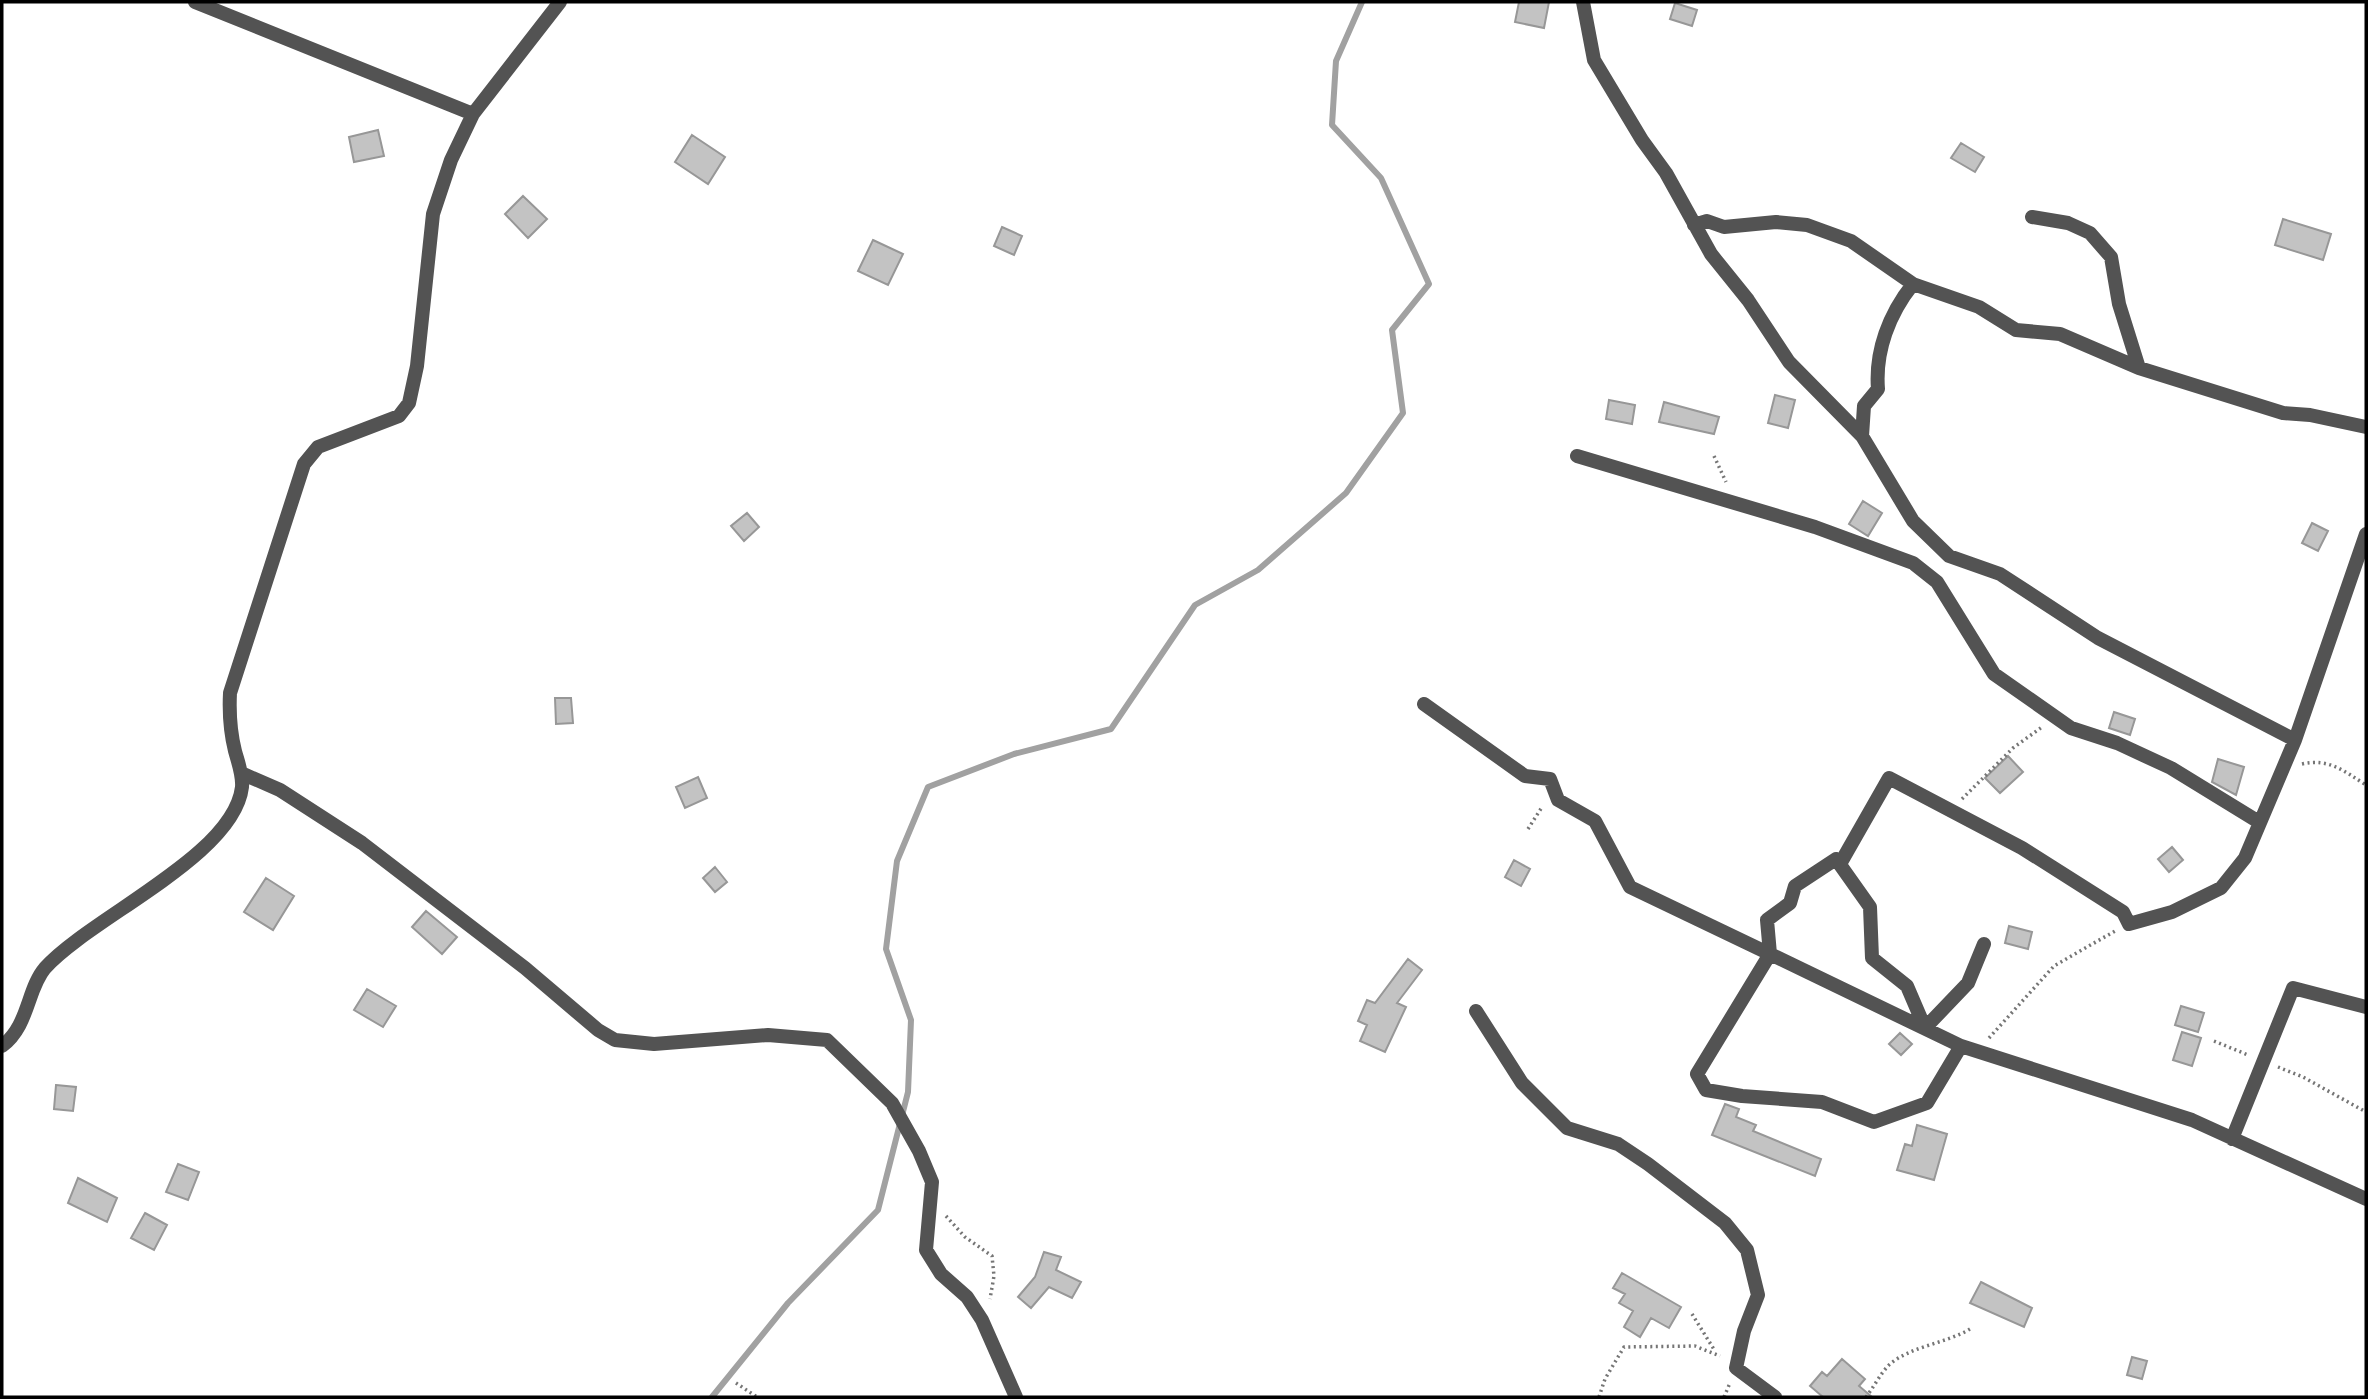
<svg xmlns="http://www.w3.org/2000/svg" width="2368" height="1399" viewBox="0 0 2368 1399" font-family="Barlow,sans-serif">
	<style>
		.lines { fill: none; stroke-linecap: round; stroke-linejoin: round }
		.stream { stroke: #a1a1a1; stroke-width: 6 }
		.building { fill: #c3c3c3; stroke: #979797; stroke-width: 2 }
		.path { stroke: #757575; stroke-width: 3.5; stroke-dasharray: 2 3.5; stroke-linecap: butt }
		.minor { stroke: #535353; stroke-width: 14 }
	</style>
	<rect width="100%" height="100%" fill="#fff"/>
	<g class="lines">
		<path class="stream" d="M712 1397 788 1303 878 1210 908 1092 911 1020 886 949 897 861 928 787 1014 754 1111 729 1195 605 1258 570 1346 493 1403 413 1392 330 1429 284 1381 178 1332 125 1336 61 1362 2"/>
	</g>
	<path class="building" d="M1519 2H1549L1544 28 1515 22Z
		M1675 3 1697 10 1692 26 1670 19Z
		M378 130 384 156 354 162 349 137Z
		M692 135 725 157 708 184 675 162Z
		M1961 143 1984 157 1975 172 1951 158Z
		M523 196 547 219 528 238 505 214Z
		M2283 219 2331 234 2323 260 2275 245Z
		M1002 227 1022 236 1014 255 994 246Z
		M873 240 903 254 888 285 858 271Z
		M1775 395 1795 400 1788 428 1768 423Z
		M1609 400 1635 405 1632 424 1606 419Z
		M1664 402 1719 417 1714 434 1659 422Z
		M1863 501 1882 513 1868 536 1849 524Z
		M747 513 759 527 744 541 731 526Z
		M2312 523 2328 531 2318 551 2302 543Z
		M555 698H571L573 723 556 724Z
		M2114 712 2135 719 2130 735 2109 728Z
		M2008 756 2023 772 2000 793 1985 778Z
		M2218 759 2244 767 2236 795 2212 782Z
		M698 777 707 798 685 808 676 787Z
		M2172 847 2183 860 2169 872 2158 859Z
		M1514 860 1530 869 1521 886 1505 877Z
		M715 867 727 882 715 892 703 878Z
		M266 878 294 896 273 930 244 912Z
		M426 911 457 937 442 954 412 927Z
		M2009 926 2032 932 2028 949 2005 943Z
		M1408 959 1422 970 1397 1003 1406 1007 1385 1052 1360 1041 1367 1025 1358 1021 1367 1000 1375 1003Z
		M367 989 396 1006 383 1027 354 1010Z
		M2181 1006 2204 1013 2198 1032 2175 1025Z
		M2182 1032 2201 1038 2192 1066 2173 1060Z
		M1900 1033 1912 1044 1901 1055 1889 1044Z
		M56 1085 76 1087 73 1111 54 1109Z
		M1725 1104 1739 1109 1736 1117 1756 1125 1753 1131 1821 1159 1815 1176 1712 1135Z
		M1917 1125 1947 1134 1934 1180 1897 1170 1905 1144 1912 1146Z
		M178 1164 199 1172 188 1200 166 1192Z
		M78 1178 117 1198 107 1222 68 1203Z
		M145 1213 167 1225 154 1250 131 1238Z
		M1044 1252 1061 1257 1056 1270 1081 1282 1072 1298 1049 1287 1031 1308 1018 1297 1035 1277Z
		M1622 1273 1681 1307 1669 1328 1651 1318 1640 1337 1624 1327 1633 1311 1619 1303 1625 1294 1613 1288Z
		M1981 1282 2032 1308 2024 1327 1970 1303Z
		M2132 1357 2147 1361 2142 1379 2127 1375Z
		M1842 1359 1865 1379 1859 1386 1872 1397H1823L1810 1386 1822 1372 1827 1376Z"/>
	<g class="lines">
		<path class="path" d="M1714 456 1726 482
			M2302 764C2329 758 2344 771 2366 785
			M1962 799 2013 748 2042 727
			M1528 829 1542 807
			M1989 1038 2054 966 2115 931
			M2214 1041 2248 1055
			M2278 1067 2303 1077 2366 1112
			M946 1216 965 1237 992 1256 994 1276 990 1299
			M1692 1314 1715 1351
			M736 1383 757 1397
			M1599 1397 1605 1379 1624 1347 1695 1346 1720 1356
			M1724 1397 1730 1383
			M1866 1397C1874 1387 1880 1374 1889 1365 1910 1346 1945 1344 1970 1329"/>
		<path class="minor" d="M195 2 473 114
			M1583 2 1594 60 1642 140 1666 173 1711 254 1748 300 1789 362 1862 436 1913 521 1949 556 2000 574 2098 638 2295 740
			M2032 217 2068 223 2090 233 2111 257 2119 304 2139 368 2283 413 2310 415 2366 427
			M1694 225 1707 221 1724 227 1776 222 1807 225 1851 241 1913 284 1979 307 2016 330 2060 334 2139 368
			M1862 436 1864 406 1878 389C1875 351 1889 314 1913 284
			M1577 456 1815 527 1913 563 1937 582 1994 674 2071 728 2117 743 2171 768 2259 822
			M1424 704 1525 776 1550 779 1558 800 1595 821 1630 887 1770 954 1697 1074 1706 1090 1742 1096 1822 1102 1874 1122 1927 1103 1961 1046 1770 954 1767 920 1790 903 1795 886 1836 859 1870 907 1872 958 1907 986 1925 1028 1968 983 1984 944
			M241 773 280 790 362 843 525 968 598 1030 615 1040 654 1044 768 1035 827 1040 892 1103 919 1151 932 1182 926 1250 941 1274 967 1297 982 1320 1016 1397
			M1840 864 1889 778 2022 848 2123 912 2129 924 2172 912 2221 888 2245 858 2295 740 2366 534
			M1476 1011 1522 1083 1567 1128 1618 1144 1648 1164 1725 1223 1747 1250 1758 1295 1744 1331 1736 1368 1775 1397
			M2 1046C29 1026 27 989 45 968 91 917 234 856 242 787 243 775 238 762 235 751 230 731 229 713 230 693L304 464 318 447 399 416 409 403 417 366 433 214 451 160 473 114 560 2
			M1961 1046 2192 1120 2366 1199
			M2232 1139 2293 988 2366 1007"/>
	</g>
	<rect width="2368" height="1399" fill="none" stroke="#000000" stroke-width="7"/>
</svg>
